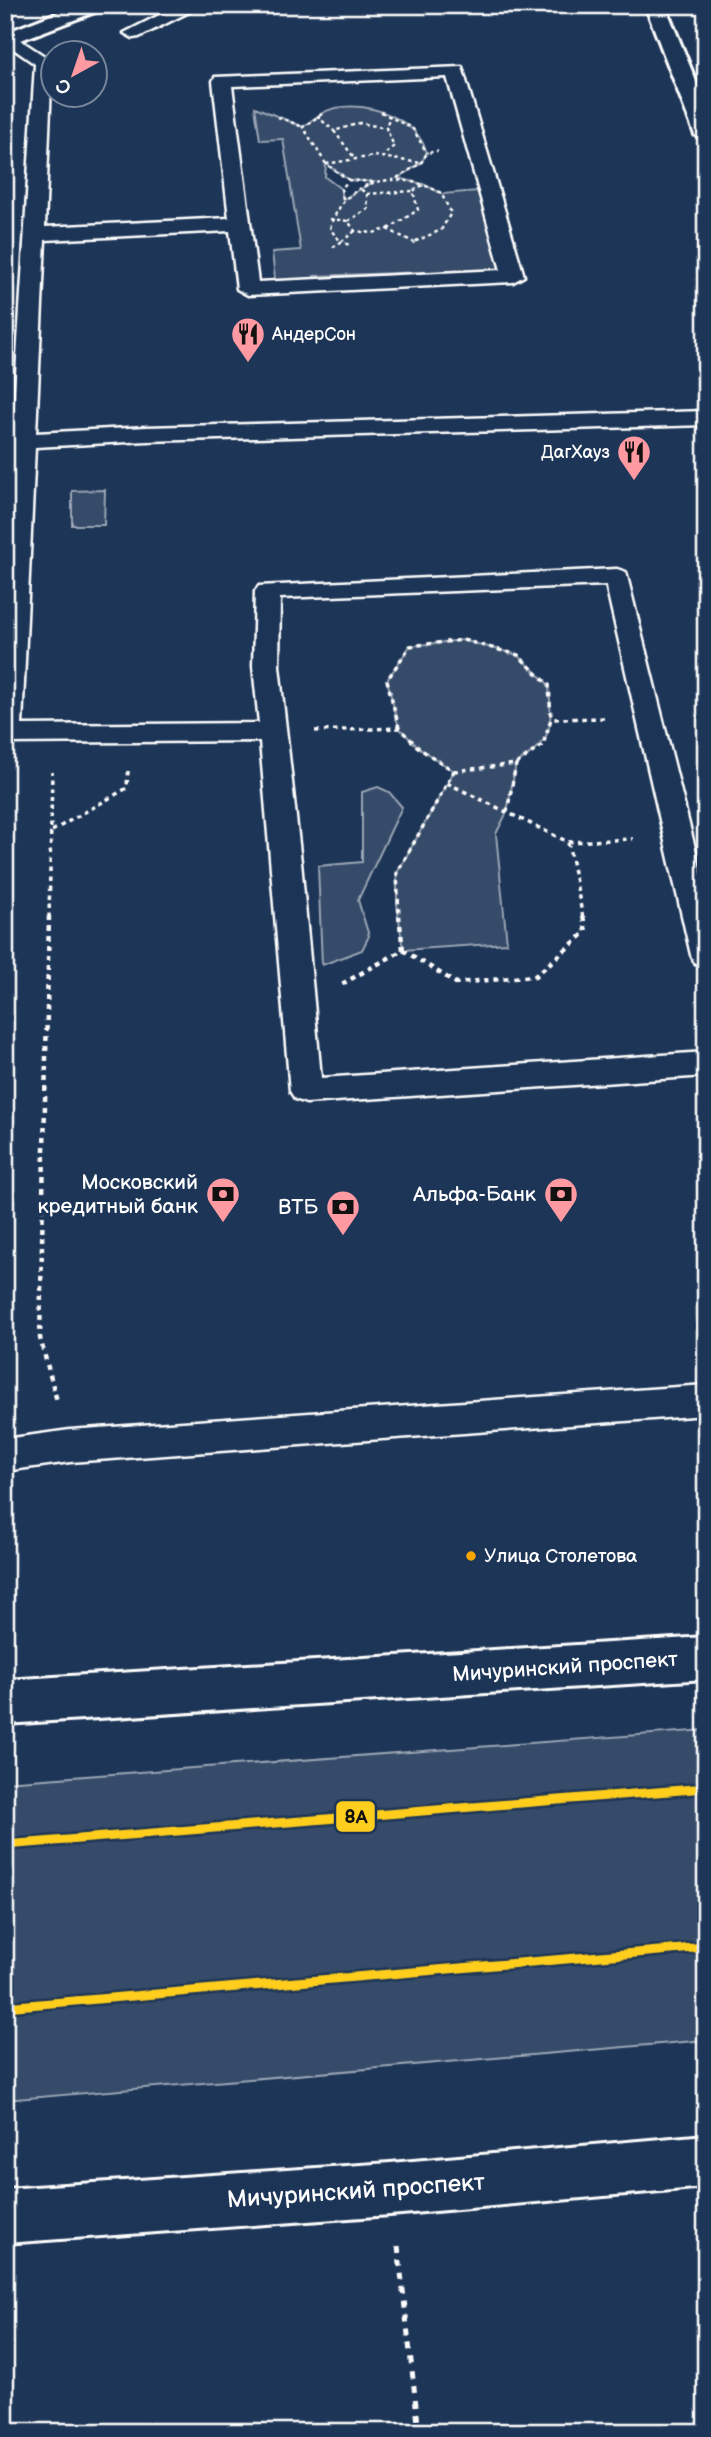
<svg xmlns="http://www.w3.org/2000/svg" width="711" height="2437" viewBox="0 0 711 2437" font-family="'Balsamiq Sans',sans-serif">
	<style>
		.green { fill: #364b69; stroke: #9aa5b4; stroke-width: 2; fill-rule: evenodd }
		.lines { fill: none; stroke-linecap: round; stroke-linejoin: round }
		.lane-casing { stroke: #fff; stroke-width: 5 }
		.street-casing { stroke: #fff; stroke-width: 6 }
		.secondary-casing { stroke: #fff; stroke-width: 6 }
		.primary-casing { stroke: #fff; stroke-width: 6 }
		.path-far3 { stroke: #fff; stroke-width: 2.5; stroke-dasharray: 3.5 3.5; stroke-linecap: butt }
		.path-far2 { stroke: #fff; stroke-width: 3.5; stroke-dasharray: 4.5 4.5; stroke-linecap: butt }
		.path-far1 { stroke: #fff; stroke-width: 4.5; stroke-dasharray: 5 5; stroke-linecap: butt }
		.path { stroke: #fff; stroke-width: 5; stroke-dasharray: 7 7; stroke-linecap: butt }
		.lane { fill: #1d3557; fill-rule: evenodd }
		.street { fill: #1d3557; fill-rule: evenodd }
		.secondary { fill: #1d3557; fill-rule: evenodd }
		.primary { fill: #1d3557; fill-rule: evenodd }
		.metro-1-casing { stroke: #1d3557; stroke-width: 14 }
		.metro-1 { stroke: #ffcd1c; stroke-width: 9 }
		.bus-dot { fill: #f7a600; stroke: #1d3557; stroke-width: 2.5 }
		.labels { text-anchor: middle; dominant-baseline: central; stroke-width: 7; stroke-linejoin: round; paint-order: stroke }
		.far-poi-label { font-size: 18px; fill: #fff; stroke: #1d3557; text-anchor: start }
		.bus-label { font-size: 19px; fill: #fff; stroke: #1d3557; text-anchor: start }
		.poi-label { font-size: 21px; fill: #fff; stroke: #1d3557; text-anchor: end }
		.street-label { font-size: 21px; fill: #fff; stroke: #1d3557 }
		.near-street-label { font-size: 24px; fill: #fff; stroke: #1d3557 }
		.line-badge { stroke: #1d3557; stroke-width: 2.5 }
		.pale-badge-label { font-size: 19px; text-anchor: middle; font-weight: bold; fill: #111 }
	</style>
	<rect width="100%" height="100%" fill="#1d3557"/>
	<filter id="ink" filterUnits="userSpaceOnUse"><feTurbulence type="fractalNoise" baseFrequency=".0143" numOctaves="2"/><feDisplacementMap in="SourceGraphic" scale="14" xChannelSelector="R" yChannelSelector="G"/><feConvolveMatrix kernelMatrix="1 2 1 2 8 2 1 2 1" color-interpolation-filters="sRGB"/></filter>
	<g filter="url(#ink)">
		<path class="green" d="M255 107 303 127C313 119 324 110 336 108 370 101 417 119 427 153L421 163 398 178 423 184 443 194 489 190 511 269 314 276 312 286 276 288 272 252 301 250 283 139 260 140ZM326 164 349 180 373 182 343 199 341 189 325 177Z
			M105 490 104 525H72V491Z
			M463 640 518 655 549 685C552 730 554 738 516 764L507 812 496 834 507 943 403 950 397 904V873L454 771 420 749 399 728 387 680 410 646Z
			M378 787 389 792 402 807 358 900 369 936 362 950 322 965 318 866 362 862V792Z
			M706 1730V2040L5 2100V1782Z"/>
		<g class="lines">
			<g class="lane-casing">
				<path id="lane" d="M179 5H203L139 37 133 38 124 33Z
					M11 34 52 61 45 227 229 218 213 81 215 77 462 67 524 276 513 282 248 295 237 289 230 231 45 240 36 433 147 427 706 411V425L147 441 35 447 22 725 259 723 253 666 255 591 259 586 617 569 626 572 706 892V966L695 963 691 955 606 585 280 598 279 666 301 862 321 1078 706 1052V1076L306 1103 295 1099 290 1091 260 741 5 743V554L35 64 5 43V35ZM447 77 501 270 258 282 232 86Z
					M706 1385V1415L70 1462 5 1471V1439L70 1430Z"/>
			</g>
			<g class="street-casing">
				<path id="street" d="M645 5H665L706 106V142L695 135Z"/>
			</g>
			<g class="secondary-casing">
				<path id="secondary" d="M77 5H106L103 9 5 46V33Z"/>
			</g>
			<g class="primary-casing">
				<path id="primary" d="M706 1637V1679L5 1724V1680Z
					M706 2135V2187L390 2215 5 2243V2189L390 2163Z"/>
			</g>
			<path class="path-far3" d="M381 112 413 129 427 153
				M322 114 303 127 326 164 349 180
				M317 116 334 131
				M278 117 303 127
				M386 153 394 146 386 128 390 115
				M353 156 334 131 360 123 386 128
				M326 164 374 156 421 163
				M397 178 421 163 427 153 438 151
				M367 194 413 191
				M343 199 341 189 349 180 374 182
				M330 219 348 221 355 231 373 233 387 229 415 243
				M348 221 368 209 367 194 360 189
				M388 229 418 210 413 191 423 185
				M355 231 341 242 330 229C344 177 398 169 441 193L451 213 441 230 414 242
				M333 247 341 242 350 245"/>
			<path class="path-far2" d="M399 728 387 680 410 646 463 640 518 655 549 685 551 719
				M315 731 399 728 420 749 454 771 397 873 399 918
				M454 771 516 764 543 745 551 719 607 718
				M447 783 568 842 583 918
				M507 812 516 764
				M52 831 127 788 128 771
				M568 842 633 839
				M49 918 52 772"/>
			<path class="path-far1" d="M49 916 40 1338 57 1401
				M403 950 456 983 535 976 586 932 583 916
				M342 984 403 950 399 916"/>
			<path class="path" d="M398 2246 419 2432"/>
			<use href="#lane" class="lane"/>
			<use href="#street" class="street"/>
			<use href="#secondary" class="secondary"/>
			<use href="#primary" class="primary"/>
			<g class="metro-1-casing">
				<path id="metro-1" d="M5 1845 706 1788
					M5 2007 706 1947"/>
			</g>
			<use href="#metro-1" class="metro-1"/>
		</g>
	</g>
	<defs>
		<g id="restaurant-pin" transform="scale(1.75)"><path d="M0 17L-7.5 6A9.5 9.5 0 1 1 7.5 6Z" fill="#ff9aa2" stroke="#1d3557"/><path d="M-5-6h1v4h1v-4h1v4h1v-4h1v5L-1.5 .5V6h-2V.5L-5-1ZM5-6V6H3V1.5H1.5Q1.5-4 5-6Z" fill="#111"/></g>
		<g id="bank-pin" transform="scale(1.75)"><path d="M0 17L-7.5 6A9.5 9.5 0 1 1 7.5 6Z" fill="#ff9aa2" stroke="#1d3557"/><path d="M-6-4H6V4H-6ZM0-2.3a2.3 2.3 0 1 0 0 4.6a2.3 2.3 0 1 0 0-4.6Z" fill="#111"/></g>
	</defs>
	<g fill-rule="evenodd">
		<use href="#restaurant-pin" x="248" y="334"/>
		<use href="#restaurant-pin" x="634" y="452"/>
		<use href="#bank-pin" x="223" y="1194"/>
		<use href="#bank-pin" x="561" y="1194"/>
		<use href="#bank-pin" x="343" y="1207"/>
	</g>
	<circle class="bus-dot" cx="471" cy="1556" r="6"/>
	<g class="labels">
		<g class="far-poi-label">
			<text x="272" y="334">АндерСон</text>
			<text x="610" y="452" text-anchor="end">ДагХауз</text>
		</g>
		<g class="bus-label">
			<text x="484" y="1556">Улица Столетова</text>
		</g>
		<g class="poi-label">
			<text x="198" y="1182">Московский<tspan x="198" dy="24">кредитный банк</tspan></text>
			<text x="536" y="1194">Альфа-Банк</text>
			<text x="318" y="1207">ВТБ</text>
		</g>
		<g class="street-label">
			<text transform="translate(565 1667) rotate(-4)">Мичуринский проспект</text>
		</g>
		<g class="near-street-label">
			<text transform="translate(356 2191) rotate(-4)">Мичуринский проспект</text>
		</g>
	</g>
	<rect class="line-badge" x="335" y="1800" width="41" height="33" rx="7" fill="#ffcd1c"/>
	<g class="pale-badge-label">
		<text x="356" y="1823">8А</text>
	</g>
	<rect width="711" height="2437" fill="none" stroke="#1d3557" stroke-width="28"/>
	<rect x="14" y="14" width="683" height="2409" fill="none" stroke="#fff" stroke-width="2.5" filter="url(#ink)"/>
	<g transform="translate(74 74) rotate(220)"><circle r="33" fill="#1d3557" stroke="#77869a" stroke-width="2"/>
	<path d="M0-5L12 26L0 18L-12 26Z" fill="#ff9aa2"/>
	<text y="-10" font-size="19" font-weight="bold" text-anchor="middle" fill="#ffffff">С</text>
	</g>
</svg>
